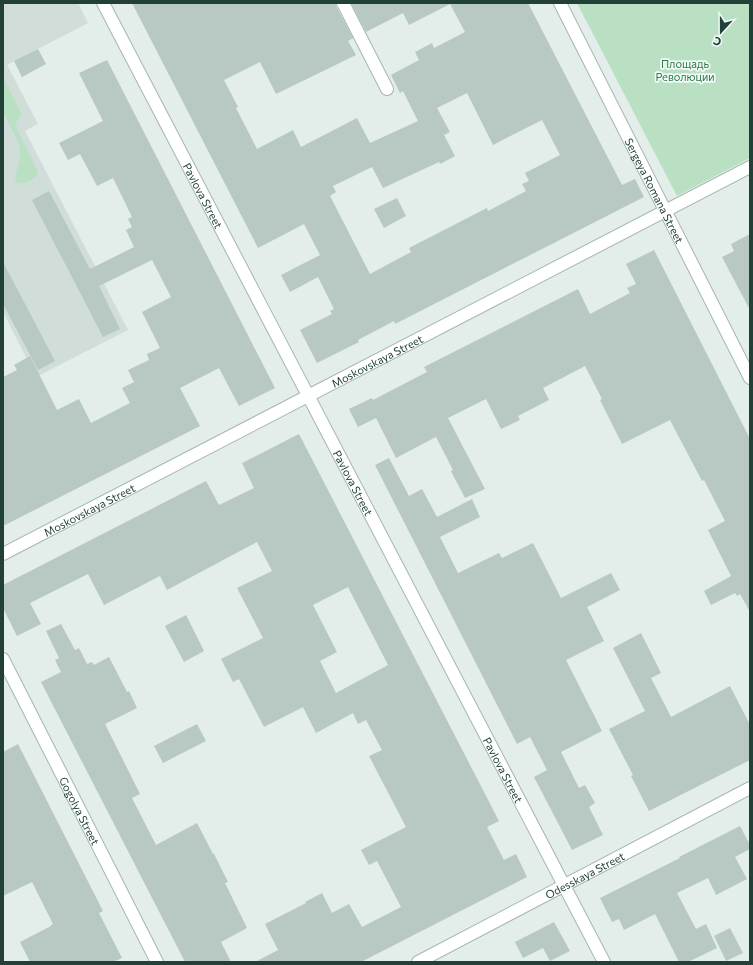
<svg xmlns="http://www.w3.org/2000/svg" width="753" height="965" viewBox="0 0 753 965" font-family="Commissioner,sans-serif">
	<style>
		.built { fill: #d1ddd8 }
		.green { fill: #bae0c4 }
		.building { fill: #b8c8c2; fill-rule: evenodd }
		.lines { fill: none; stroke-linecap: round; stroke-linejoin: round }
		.minor-casing { stroke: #a5b6b0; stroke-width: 14 }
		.minor { stroke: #fff; stroke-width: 12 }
		.labels { text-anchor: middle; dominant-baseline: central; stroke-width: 3.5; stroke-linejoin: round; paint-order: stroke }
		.park-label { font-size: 11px; fill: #297948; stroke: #f3faf7 }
		.street-label { font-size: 11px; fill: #214038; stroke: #f3faf7 }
	</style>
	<rect width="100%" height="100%" fill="#e3ede9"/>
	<path class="built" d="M3 3H78L88 23 7 65 38 124 25 131 128 330 36 377 3 312Z"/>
	<path class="green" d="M577 3H750V158L677 196Z
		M3 77 21 113V116C18 120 15 122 16 127L38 172C36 180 25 185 17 183L15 178 20 158V149L19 144 3 112Z"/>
	<path class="building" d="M132 3H336V6L353 38 348 41 356 55 276 94 260 62 224 80 238 107 236 108 257 149 293 130 301 147 357 118 370 143 418 121 403 91 400 93 391 75 419 60 415 52 432 43 434 48 465 32 450 4 409 25 403 13 366 32 351 3H528L622 185 635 179 644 197 395 324 394 321 358 340 359 342 317 363 300 330 332 314 330 311 334 309 318 277 290 292 281 275 320 255 304 224 258 248ZM467 93 493 145 542 120 560 155 525 173 529 181 522 184 526 191 488 211 487 208 409 248 411 252 370 274 330 196 336 192 333 186 372 167 383 188 439 162 440 164 455 156 444 135 450 132 437 108Z
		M38 49 46 64 22 77 14 61Z
		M107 60 275 388 239 406 219 368 180 388 200 426 3 526V377L17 370 14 365 30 356 57 410 79 399 91 423 130 403 122 388 134 382 128 370 149 360 147 354 160 348 142 312 171 297 152 260 99 286 120 329 103 337 32 200 49 191 90 269 134 247 126 230 132 227 128 219 132 217 113 178 97 186 80 154 68 160 59 143 103 121 79 73Z
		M397 198 406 216 384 228 374 209Z
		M750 234V310L722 257 734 251 731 244Z
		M654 250 750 439V612L740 594 737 596 735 593 711 605 704 591 731 576 708 530 725 521 704 480 702 481 670 420 622 444 600 400 602 399 585 366 543 388 549 400 518 416 520 420 501 429 486 399 448 418 485 489 465 498 451 471 453 470 436 437 396 458 376 418 358 427 349 409 372 398 373 400 427 372 424 367 578 289 590 314 630 293 627 288 636 284 626 264Z
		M3 262 55 361 38 370 3 304Z
		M299 434 499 821 487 827 504 860 516 854 527 877 361 962H255L278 950 265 924 306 903 305 902 322 893 332 913 349 904 362 927 401 907 377 861 369 865 361 850 406 827 369 756 382 750 366 720 358 724 353 713 316 733 303 707 264 727 239 679 233 682 221 659 263 638 237 588 272 571 257 542 167 590 160 576 104 605 88 574 30 603 41 624 17 636 3 608V585L206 481 219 505 254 488 242 463ZM348 587 388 665 336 693 320 661 337 652 313 605Z
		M389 458 409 496 422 489 437 517 472 499 480 517 440 537 458 573 499 553 502 558 533 543 561 598 611 573 620 590 587 607 604 641 566 660 602 731 561 752 579 788 585 785 595 803 589 807 603 835 572 850 534 777 547 770 530 737 517 744 375 465Z
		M186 615 204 651 184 662 165 626Z
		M61 624 75 650 79 648 87 664 92 662 94 665 109 657 127 692 129 691 137 708 105 724 140 794 132 798 156 845 197 823 213 854H214L228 882 225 883 247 928 221 942 231 962H185L41 682 61 672 55 660 59 658 46 631Z
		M641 633 661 673 651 678 671 717 730 686 750 725V760L649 811 631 776 633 775 609 729 645 711 613 648Z
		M197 724 206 741 163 763 154 746Z
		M18 744 103 911 99 913 122 958 113 962H30L20 942 51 926V925L53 924 32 882 3 896V752Z
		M740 826 750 845V849L735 857 747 879 716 895 708 878 677 893 696 929 706 924 717 948 688 962H679L655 914 624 930 619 919 612 922 600 898 680 858 679 857Z
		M554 922 570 951 550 961 543 948 523 958 515 942Z
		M730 928 743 953 726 961 714 936Z"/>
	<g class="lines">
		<g class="minor-casing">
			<g id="minor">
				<path id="s1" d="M103 3 604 962"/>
				<path d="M343 3 387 89"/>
				<path id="s2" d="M560 3 750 378"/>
				<path id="s3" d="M3 554 750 167"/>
				<path id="s4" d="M3 659 157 962"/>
				<path id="s5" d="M418 962 750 788"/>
			</g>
		</g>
		<use href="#minor" class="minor"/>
	</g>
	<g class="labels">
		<g class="park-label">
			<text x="685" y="63">Площадь<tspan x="685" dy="13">Революции</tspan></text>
		</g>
		<g class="street-label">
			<text stroke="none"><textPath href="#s2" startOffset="210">Sergeya Romana Street</textPath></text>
			<text stroke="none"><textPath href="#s1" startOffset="217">Pavlova Street</textPath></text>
			<text stroke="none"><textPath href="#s3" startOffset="421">Moskovskaya Street</textPath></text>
			<text stroke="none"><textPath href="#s1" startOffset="541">Pavlova Street</textPath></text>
			<text stroke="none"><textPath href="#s3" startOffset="97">Moskovskaya Street</textPath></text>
			<text stroke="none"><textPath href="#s1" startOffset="865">Pavlova Street</textPath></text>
			<text stroke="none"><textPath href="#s4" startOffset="170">Gogolya Street</textPath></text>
			<text stroke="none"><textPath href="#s5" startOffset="188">Odesskaya Street</textPath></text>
		</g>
	</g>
	<rect width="753" height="965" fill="none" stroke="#214038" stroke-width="8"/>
	<g transform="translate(721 32) rotate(201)" stroke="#f3faf7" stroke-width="3" paint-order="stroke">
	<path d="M0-3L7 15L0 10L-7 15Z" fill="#214038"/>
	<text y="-6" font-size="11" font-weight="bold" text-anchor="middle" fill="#214038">С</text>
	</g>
</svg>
